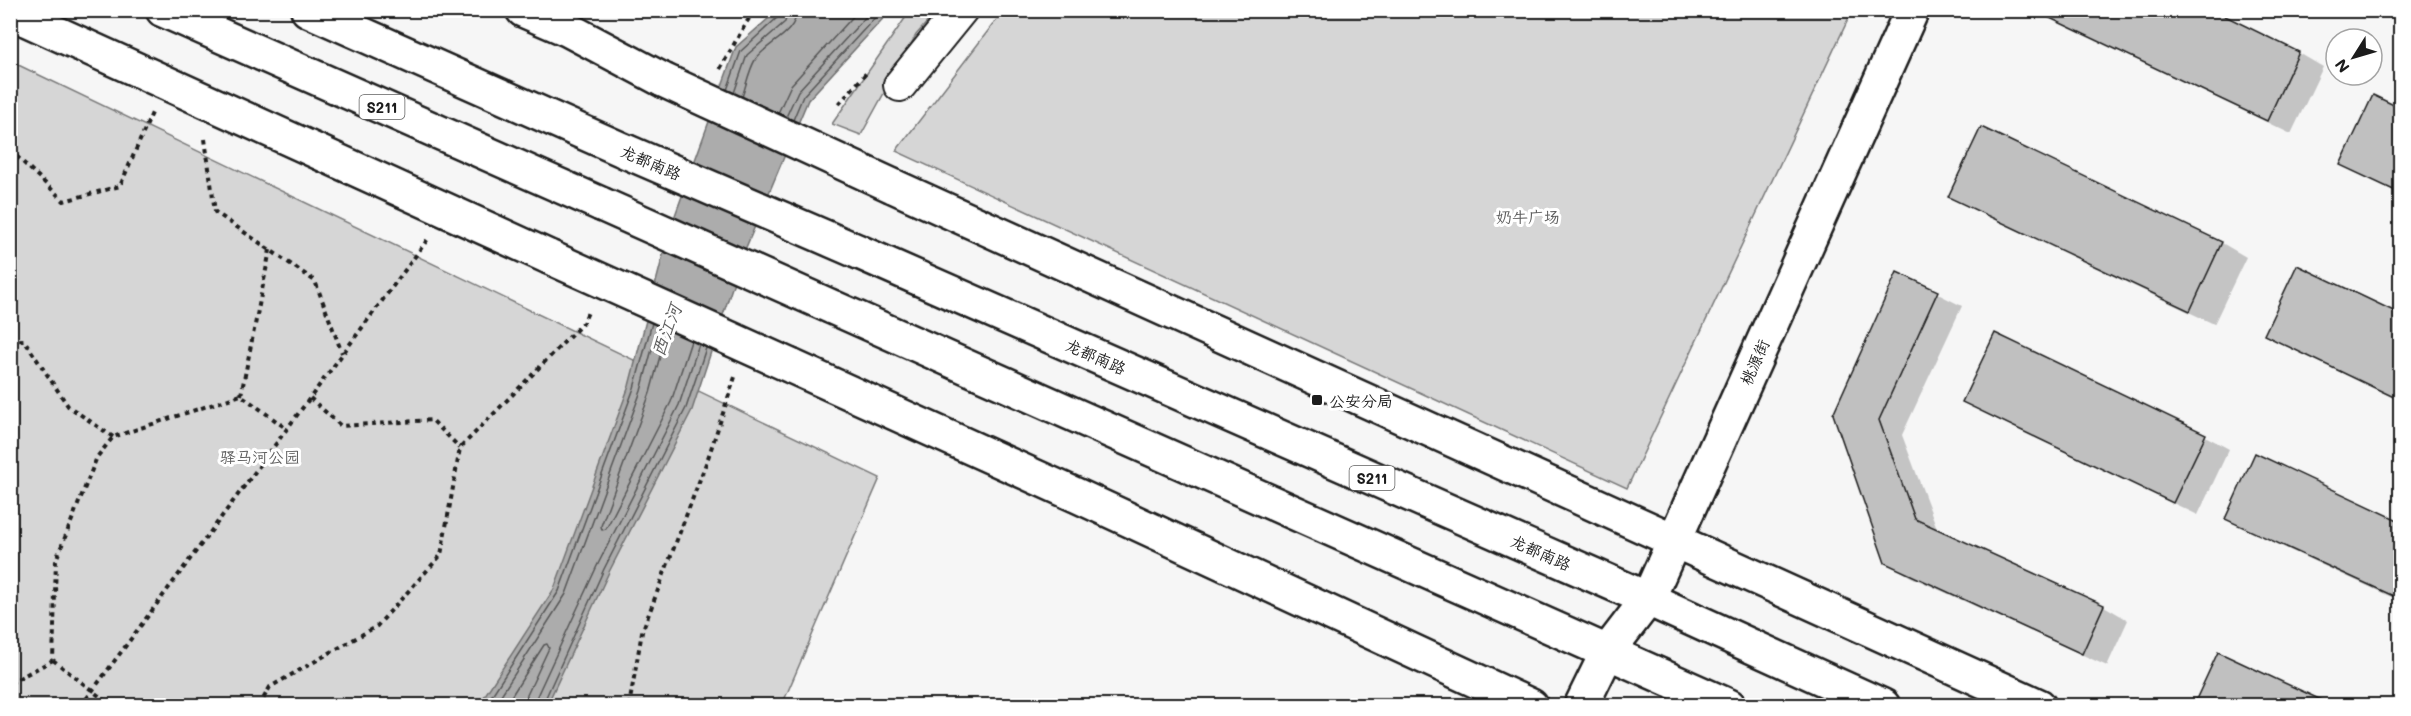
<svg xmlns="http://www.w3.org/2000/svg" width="2411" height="716" viewBox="0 0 2411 716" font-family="Mali,'LXGW WenKai TC',sans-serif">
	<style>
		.green { fill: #d6d6d6; stroke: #797979; stroke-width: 1.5 }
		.water { fill: #acacac; stroke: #727272; stroke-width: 1.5 }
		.shadow { fill: #0003 }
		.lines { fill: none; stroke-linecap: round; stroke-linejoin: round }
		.shore { stroke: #565656; stroke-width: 1.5 }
		.building { fill: #c0c0c0; stroke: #1c1c1c; stroke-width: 1.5 }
		.minor-casing { stroke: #1c1c1c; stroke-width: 36 }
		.tertiary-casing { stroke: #1c1c1c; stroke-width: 38 }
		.primary-casing { stroke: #1c1c1c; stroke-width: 38 }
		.path { stroke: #1c1c1c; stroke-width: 4; stroke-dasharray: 4.5 4.5; stroke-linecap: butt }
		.minor { stroke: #fff; stroke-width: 32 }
		.tertiary { stroke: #fff; stroke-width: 33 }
		.primary { stroke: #fff; stroke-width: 33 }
		.tertiary-bridge-casing { stroke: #1c1c1c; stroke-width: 38; stroke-linecap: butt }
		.primary-bridge-casing { stroke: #1c1c1c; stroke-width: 38; stroke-linecap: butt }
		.tertiary-bridge { stroke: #fff; stroke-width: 33 }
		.primary-bridge { stroke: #fff; stroke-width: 33 }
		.poi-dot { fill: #1c1c1c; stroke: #fff; stroke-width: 2 }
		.labels { text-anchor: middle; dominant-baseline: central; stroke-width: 6; stroke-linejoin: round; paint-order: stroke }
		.shield { fill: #fff; stroke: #606060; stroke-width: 1.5 }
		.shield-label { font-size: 15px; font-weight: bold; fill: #1c1c1c }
		.street-label { font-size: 16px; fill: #1c1c1c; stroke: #fff }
		.park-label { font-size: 16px; fill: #5d5d5d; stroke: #fff }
		.poi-label { font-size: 16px; fill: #1c1c1c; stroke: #fff; text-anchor: start }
		.water-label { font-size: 18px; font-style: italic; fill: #5d5d5d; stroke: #fff }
	</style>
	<rect width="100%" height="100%" fill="#f6f6f6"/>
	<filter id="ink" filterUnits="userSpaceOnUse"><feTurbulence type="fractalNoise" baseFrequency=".0167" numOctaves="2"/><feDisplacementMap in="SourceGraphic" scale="12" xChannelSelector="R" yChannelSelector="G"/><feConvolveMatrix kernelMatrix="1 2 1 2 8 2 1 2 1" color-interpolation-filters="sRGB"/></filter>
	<g filter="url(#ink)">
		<path class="green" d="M1004 10H1852V11L1627 488 896 151Z
			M910 11H937L916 35 861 135 832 124Z
			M10 61 880 478 782 705H11Z"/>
		<path class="water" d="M777 11H890L808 100 742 257 692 410 609 572 547 705 478 706 554 589 629 386 669 232 736 47Z"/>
		<path class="shadow" d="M2035 10H2209L2299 53 2323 67 2291 134Z
			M2373 97 2400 110V194L2342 164Z
			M1982 129 2222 243 2246 257 2214 324 1974 210 1950 196Z
			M2298 267 2400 316V400L2290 348 2266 334Z
			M1898 274 1962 306 1902 435 1938 531 2104 606 2128 620 2107 666 1911 577 1886 562 1834 414Z
			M1964 401 2205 436 2229 449 2198 515 1988 415Z
			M2256 455 2400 522V601L2251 532 2227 518Z"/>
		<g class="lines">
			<path class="shore" d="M727 90 741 51 778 17 780 10
				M734 93 747 55 785 22 788 10
				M742 97C746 86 749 70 755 60 767 42 796 35 797 10
				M778 113 791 85 859 10
				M786 117 798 91 872 10
				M793 120 803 96 882 10
				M667 330 650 393 601 526 602 530 606 529 671 402 691 341
				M485 706 559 591 634 388 652 323
				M494 706 566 594 641 391 658 326
				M505 706 544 645 547 644 549 648 527 695 525 706
				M534 706 536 698 597 566 679 405 699 344
				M542 706 604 569 686 408 706 348"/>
		</g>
		<path class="building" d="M2033 10H2213L2299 52 2267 121Z
			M2373 95 2400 108V193L2340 165Z
			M1981 127 2222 242 2190 311 1948 197Z
			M2297 265 2400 314V400L2264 335Z
			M1897 272 1938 291 1879 420 1915 519 2104 605 2082 654 1885 563 1833 414Z
			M1995 333 2206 434 2173 503 1962 402Z
			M2255 453 2400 521V599L2225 519Z
			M2218 652 2334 706H2193Z"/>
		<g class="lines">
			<g class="minor-casing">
				<path id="minor" d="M900 85 961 10"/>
			</g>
			<g class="tertiary-casing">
				<path id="tertiary" d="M523 10 567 29 663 80
					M10 12 549 257
					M893 186 2039 706
					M791 366 1078 496 1531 706
					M1581 706 1608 651 1648 599 1912 10"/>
			</g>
			<g class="primary-casing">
				<path id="primary" d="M163 10 601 204
					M308 10 625 151
					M859 252 1648 599 1883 706
					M832 307 1729 706"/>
			</g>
			<path class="path" d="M720 69 746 23 755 10
				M839 104 868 71
				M205 139 215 212 315 281 342 353
				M10 150 64 201 120 186 152 113
				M10 341 24 340 68 406 113 437
				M241 395 270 250
				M310 398 341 426 432 420 460 448
				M53 660 112 706
				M10 683 53 660 56 560 97 457 113 437 241 395 287 429
				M81 706 428 239
				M259 706 270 687 377 626 441 555 460 448 583 323 589 310
				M629 706 642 632 708 458 735 377"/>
			<use href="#minor" class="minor"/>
			<use href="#tertiary" class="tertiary"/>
			<use href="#primary" class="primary"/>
			<g class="tertiary-bridge-casing">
				<path id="tertiary-bridge" d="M663 80 893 186
					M549 257 791 366"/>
			</g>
			<g class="primary-bridge-casing">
				<path id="primary-bridge" d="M625 151 859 252
					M601 204 832 307"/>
			</g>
			<use href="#tertiary-bridge" class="tertiary-bridge"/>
			<use href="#primary-bridge" class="primary-bridge"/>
		</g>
	</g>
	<rect class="poi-dot" x="1311" y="394" width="12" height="12" rx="3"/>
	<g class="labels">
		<g class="shield">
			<rect x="359.5" y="95" width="45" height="24" rx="4.5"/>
			<rect x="1349.5" y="466" width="45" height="24" rx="4.5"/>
		</g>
		<g class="shield-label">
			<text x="382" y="107">S211</text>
			<text x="1372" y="478">S211</text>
		</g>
		<g class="street-label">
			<text transform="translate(651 162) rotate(23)">龙都南路</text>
			<text transform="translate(1096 356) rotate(24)">龙都南路</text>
			<text transform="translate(1754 362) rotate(-66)">桃源街</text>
			<text transform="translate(1541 552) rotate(24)">龙都南路</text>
		</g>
		<g class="park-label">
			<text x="1528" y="216">奶牛广场</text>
			<text x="260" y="456">驿马河公园</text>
		</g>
		<g class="poi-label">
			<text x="1329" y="400">公安分局</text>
		</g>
		<g class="water-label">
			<text transform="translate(666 330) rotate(-70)">西江河</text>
		</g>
	</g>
	<rect width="2411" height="716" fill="none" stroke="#fff" stroke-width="36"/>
	<rect x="18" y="18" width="2375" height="680" fill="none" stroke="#1c1c1c" stroke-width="2" filter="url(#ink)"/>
	<g transform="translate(2354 57) rotate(233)"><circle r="28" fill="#ffffff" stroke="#a4a4a4" stroke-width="1.5"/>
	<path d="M0-4.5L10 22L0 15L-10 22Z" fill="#1c1c1c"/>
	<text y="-9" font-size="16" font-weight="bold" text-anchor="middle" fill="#1c1c1c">N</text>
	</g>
</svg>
